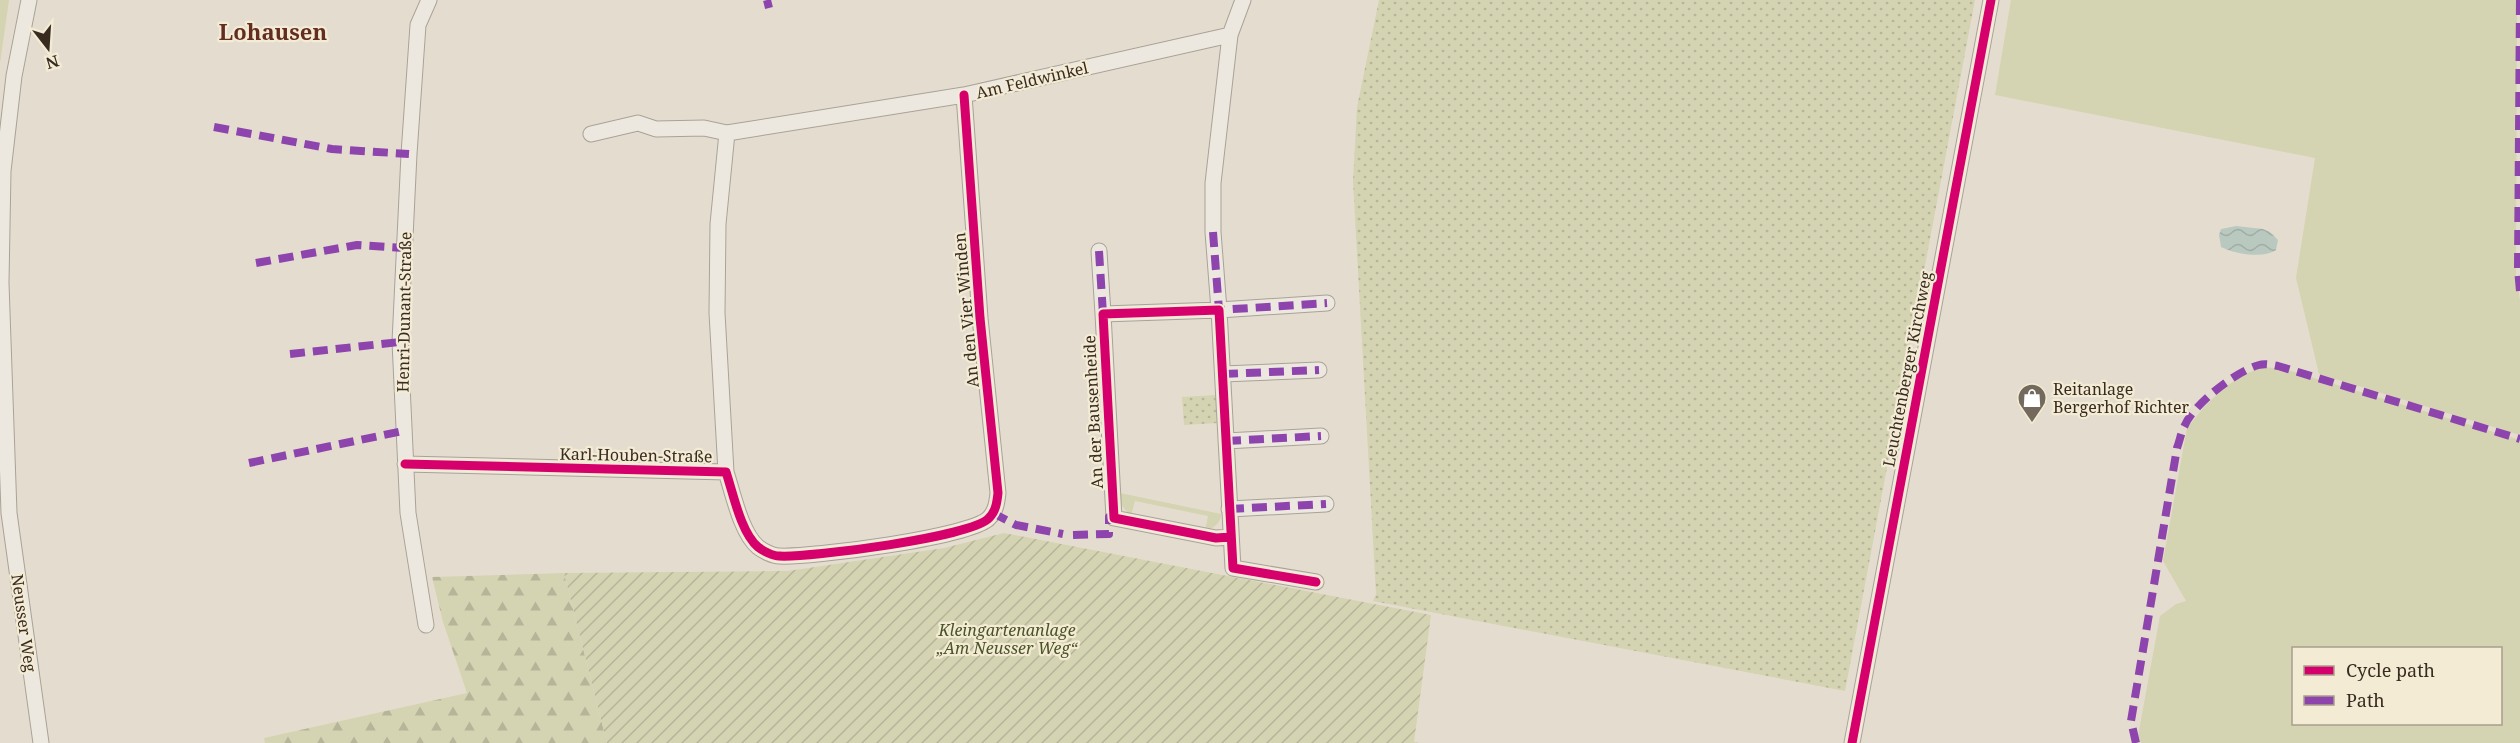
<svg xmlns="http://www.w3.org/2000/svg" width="2520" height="743" viewBox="0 0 2520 743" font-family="'Noto Serif',serif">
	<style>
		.grass { fill: #d4d3b2; fill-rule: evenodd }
		.forest { fill: url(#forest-firs) }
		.park { fill: url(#park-dots) }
		.garden { fill: url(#garden-furrows) }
		.water { fill: url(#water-waves) }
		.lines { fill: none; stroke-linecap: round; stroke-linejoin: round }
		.street-casing { stroke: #a9a297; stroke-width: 17 }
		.street { stroke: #ece8e0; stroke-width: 15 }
		.quiet { stroke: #8e44ad; stroke-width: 8; stroke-dasharray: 15 8; stroke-linecap: butt }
		.cycleway-casing { stroke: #f4ebd5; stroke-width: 13 }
		.cycleway { stroke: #d6006c; stroke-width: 9 }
		.labels { text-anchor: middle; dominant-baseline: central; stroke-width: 4.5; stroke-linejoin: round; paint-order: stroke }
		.street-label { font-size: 16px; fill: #382b20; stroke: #f4ebd5 }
		.poi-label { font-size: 16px; fill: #382b20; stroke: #f4ebd5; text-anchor: start }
		.park-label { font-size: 16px; font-style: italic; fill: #495427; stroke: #f4ebd5 }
		.district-label { font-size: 22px; font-weight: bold; fill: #632d21; stroke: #f4ebd5 }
	</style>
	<defs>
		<pattern id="forest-firs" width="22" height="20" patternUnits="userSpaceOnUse" patternTransform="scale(1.5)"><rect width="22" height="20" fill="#d4d3b2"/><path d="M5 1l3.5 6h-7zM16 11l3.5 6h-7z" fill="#b7b599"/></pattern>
		<pattern id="park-dots" width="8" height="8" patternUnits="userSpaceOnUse" patternTransform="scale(1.5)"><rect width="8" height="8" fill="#d4d3b2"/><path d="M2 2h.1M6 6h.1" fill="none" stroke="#b7b599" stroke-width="1.8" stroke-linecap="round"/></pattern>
		<pattern id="garden-furrows" width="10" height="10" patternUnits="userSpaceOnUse" patternTransform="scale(1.5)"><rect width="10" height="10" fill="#d4d3b2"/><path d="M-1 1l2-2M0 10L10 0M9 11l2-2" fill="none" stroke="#b7b599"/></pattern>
		<pattern id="water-waves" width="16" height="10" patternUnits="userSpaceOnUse" patternTransform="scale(1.5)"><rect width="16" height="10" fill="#b9c9bf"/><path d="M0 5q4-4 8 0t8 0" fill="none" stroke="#a0ada4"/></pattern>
	</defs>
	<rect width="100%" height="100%" fill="#e4ddcf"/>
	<path class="grass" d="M0 0H9L0 63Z
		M2011 0H2517L2516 276 2520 300V435L2319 374 2296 278 2315 158 1995 95Z
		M2263 367 2284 369 2520 440V743H2141L2138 736 2160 616 2176 604 2186 601 2163 561 2187 428 2205 406 2224 388 2243 375ZM2500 648V724H2294V648Z
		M1120 493 1221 514C1221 523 1214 528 1205 531L1208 516 1135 501 1131 516 1122 506Z"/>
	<path class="forest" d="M564 573 607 743H265L264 738 467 693 443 622 432 577Z"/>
	<path class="park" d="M1379 0H1975L1845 691 1373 601 1376 594 1353 181 1357 107Z
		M1216 395 1218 423 1184 425 1182 397Z"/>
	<path class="garden" d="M1004 533 1431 615 1414 742 1419 743H607L564 573 788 571 944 548Z"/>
	<path class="water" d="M2236 226 2263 229 2270 232 2278 240 2276 250C2262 259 2235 254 2221 247L2219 235 2221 229Z"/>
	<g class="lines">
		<g class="street-casing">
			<path id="street" d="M29 0 14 76 3 171 1 283 9 513 41 743
				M1243 0 1230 35 1213 183V232L1219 310 1327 303
				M591 134 638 123 656 129 704 128 727 133
				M1099 251 1103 314
				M1223 374 1319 370
				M1226 441 1321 436
				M405 464 726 472C733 493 741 533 758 547 763 551 773 556 779 556 809 558 972 537 989 518 996 511 997 502 998 493L980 318 964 95
				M726 472 717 313 718 224 727 133 964 95 1230 35
				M1229 509 1326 504
				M1231 537 1216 538 1114 518 1103 314 1219 310 1233 568 1316 582
				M426 625 408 513 400 342 409 154 418 25 429 0
				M1852 743 1991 0"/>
		</g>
		<use href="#street" class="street"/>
		<path class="quiet" d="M767 0 769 8
			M2520 0 2518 269 2520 291
			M214 127 332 149 409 154
			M1213 232 1219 310 1327 303
			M1099 251 1103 314
			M256 263 357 245 404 248
			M290 354 400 342
			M1223 374 1319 370
			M1226 441 1321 436
			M249 463 403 431
			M1229 509 1326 504
			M993 513 1016 525 1063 534
			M1073 535 1109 534V517L1114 518
			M2136 743 2131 721 2177 448C2180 440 2181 432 2185 425 2194 404 2236 371 2259 365 2265 363 2272 365 2278 366L2520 439"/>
		<g class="cycleway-casing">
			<path id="cycleway" d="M405 464 726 472C733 493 741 533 758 547 763 551 773 556 779 556 809 558 972 537 989 518 996 511 997 502 998 493L980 318 964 95
				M1231 537 1216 538 1114 518 1103 314 1219 310 1233 568 1316 582
				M1852 743 1991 0"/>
		</g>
		<use href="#cycleway" class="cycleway"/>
	</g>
	<defs>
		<g id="shop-pin" transform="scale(1.5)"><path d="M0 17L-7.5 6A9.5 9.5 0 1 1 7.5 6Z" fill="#74695d" stroke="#f4ebd5"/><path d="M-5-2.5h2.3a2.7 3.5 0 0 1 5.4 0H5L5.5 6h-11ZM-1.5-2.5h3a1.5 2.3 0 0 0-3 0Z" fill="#fff"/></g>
	</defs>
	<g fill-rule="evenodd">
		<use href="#shop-pin" x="2032" y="398"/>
	</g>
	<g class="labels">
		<g class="street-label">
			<text transform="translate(1032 80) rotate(-13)">Am Feldwinkel</text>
			<text transform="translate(966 310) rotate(-95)">An den Vier Winden</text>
			<text transform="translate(404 312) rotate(-89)">Henri-Dunant-Straße</text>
			<text transform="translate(1907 369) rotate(-79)">Leuchtenberger Kirchweg</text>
			<text transform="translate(1093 412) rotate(-93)">An der Bausenheide</text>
			<text transform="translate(636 455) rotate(1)">Karl-Houben-Straße</text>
			<text transform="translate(24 623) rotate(82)">Neusser Weg</text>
		</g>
		<g class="poi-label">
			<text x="2053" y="389">Reitanlage<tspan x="2053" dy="18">Bergerhof Richter</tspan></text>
		</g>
		<g class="park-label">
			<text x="1007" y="630">Kleingartenanlage<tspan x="1007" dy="18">„Am Neusser Weg“</tspan></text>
		</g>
		<g class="district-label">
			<text x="273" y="31">Lohausen</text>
		</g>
	</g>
	<rect x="2292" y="647" width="210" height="78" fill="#f4ebd5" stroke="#a99e8d" stroke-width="1.5"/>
	<rect x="2304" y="666" width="30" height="9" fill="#d6006c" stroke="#a99e8d" stroke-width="1.5"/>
	<text x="2346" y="677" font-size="18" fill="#382b20">Cycle path</text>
	<rect x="2304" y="696" width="30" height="9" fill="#8e44ad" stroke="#a99e8d" stroke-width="1.5"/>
	<text x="2346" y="707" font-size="18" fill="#382b20">Path</text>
	<g transform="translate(48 48) rotate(163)" stroke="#f4ebd5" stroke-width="4.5" paint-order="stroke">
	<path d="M0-4.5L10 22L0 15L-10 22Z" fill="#382b20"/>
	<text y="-9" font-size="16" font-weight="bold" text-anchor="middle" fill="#382b20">N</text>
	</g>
</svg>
